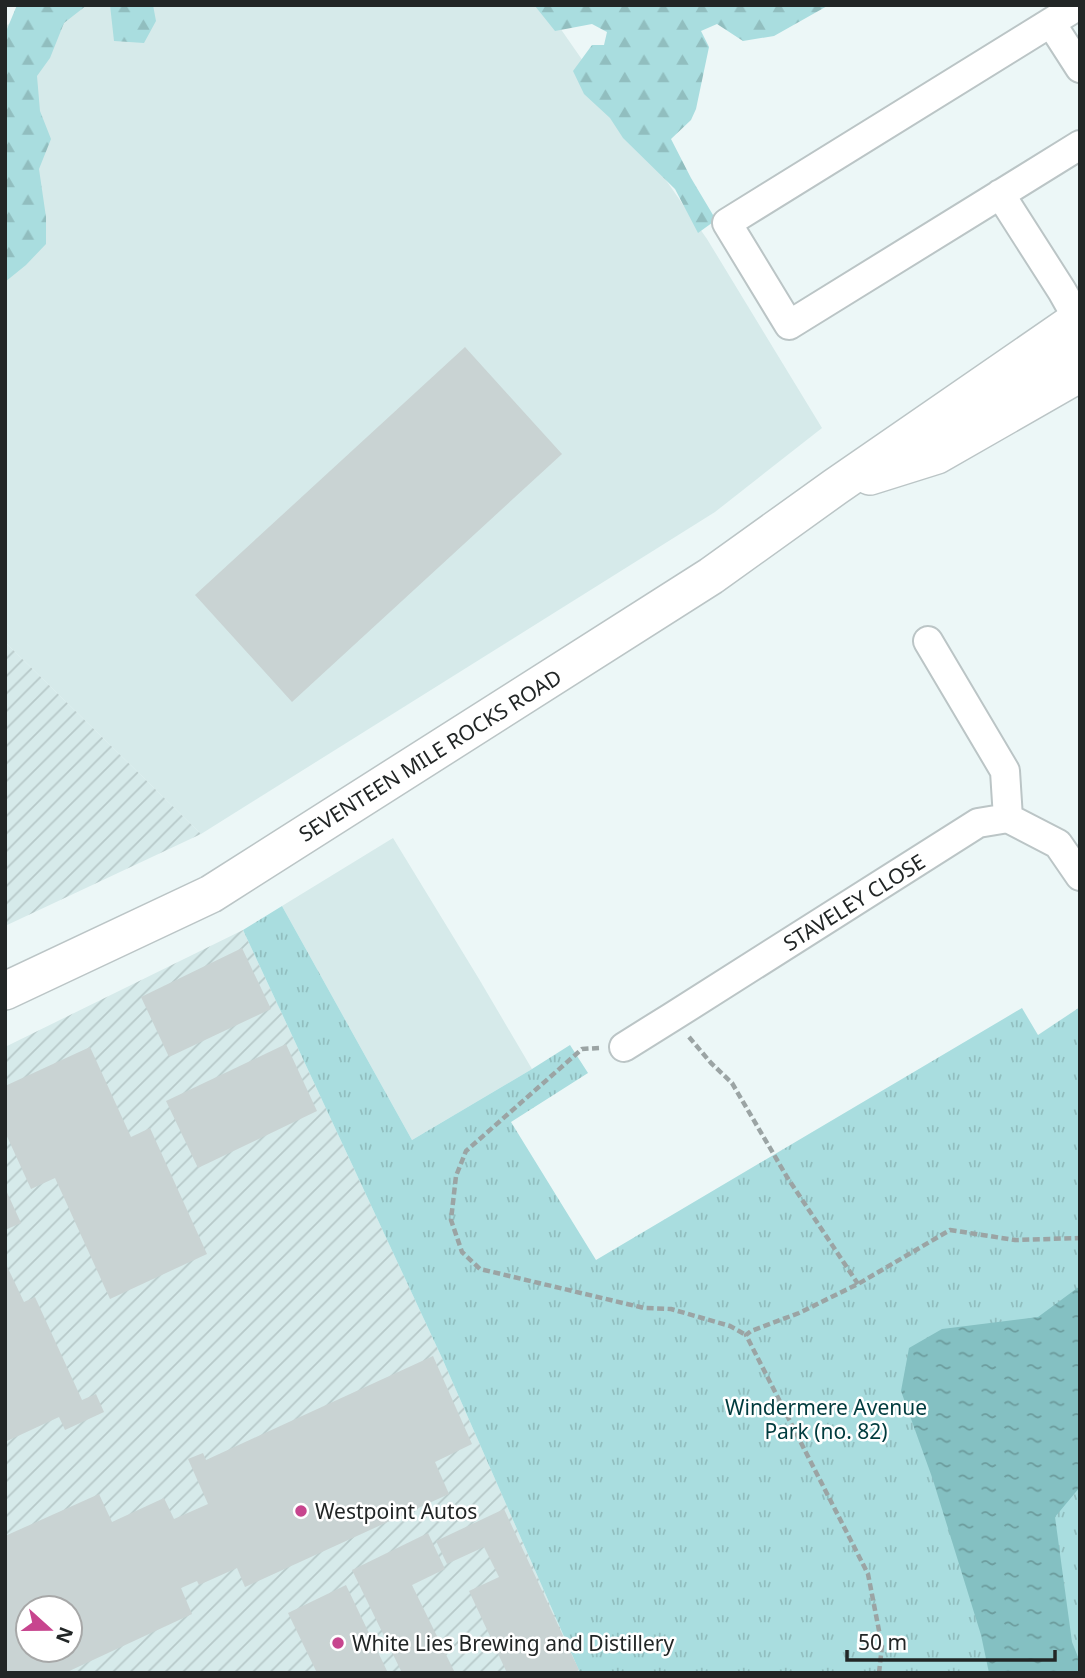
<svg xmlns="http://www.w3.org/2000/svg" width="1085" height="1678" viewBox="0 0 1085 1678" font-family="'Noto Sans',sans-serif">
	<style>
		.built { fill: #d6eaea }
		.industrial { fill: url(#industrial-furrows); fill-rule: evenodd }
		.grass { fill: url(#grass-tufts) }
		.forest { fill: url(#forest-firs) }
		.water { fill: url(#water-ripples) }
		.building { fill: #c9d3d3; fill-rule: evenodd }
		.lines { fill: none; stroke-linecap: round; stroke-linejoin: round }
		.minor-casing { stroke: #bbc5c6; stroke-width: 32 }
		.major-casing { stroke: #bbc5c6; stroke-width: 40 }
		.path { stroke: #9ba4a4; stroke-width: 4.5; stroke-dasharray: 7 3.5; stroke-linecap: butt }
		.minor { stroke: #fff; stroke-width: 28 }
		.major { stroke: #fff; stroke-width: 37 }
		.poi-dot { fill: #c7458e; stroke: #fff; stroke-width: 2.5 }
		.labels { text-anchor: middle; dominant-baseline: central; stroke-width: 5; stroke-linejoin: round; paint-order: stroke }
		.street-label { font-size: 21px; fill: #222626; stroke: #fff }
		.park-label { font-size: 21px; fill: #003b3e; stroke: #fff }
		.poi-label { font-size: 21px; fill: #222626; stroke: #fff; text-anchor: start }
	</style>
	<defs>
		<pattern id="industrial-furrows" width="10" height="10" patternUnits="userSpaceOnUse" patternTransform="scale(1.75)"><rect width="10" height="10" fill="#d6eaea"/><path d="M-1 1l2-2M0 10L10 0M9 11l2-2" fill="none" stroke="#b7c9c9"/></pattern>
		<pattern id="grass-tufts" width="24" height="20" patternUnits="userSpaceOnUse" patternTransform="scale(1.75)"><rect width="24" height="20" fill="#a9dddf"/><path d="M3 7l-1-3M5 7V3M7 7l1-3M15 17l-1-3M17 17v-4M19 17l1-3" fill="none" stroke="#91bebf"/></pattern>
		<pattern id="forest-firs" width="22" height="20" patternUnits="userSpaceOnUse" patternTransform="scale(1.75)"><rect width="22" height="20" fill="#a9dddf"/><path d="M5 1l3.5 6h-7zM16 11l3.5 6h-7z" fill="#91bebf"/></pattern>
		<pattern id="water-ripples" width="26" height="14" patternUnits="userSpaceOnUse" patternTransform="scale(1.75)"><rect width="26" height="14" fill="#84c0c2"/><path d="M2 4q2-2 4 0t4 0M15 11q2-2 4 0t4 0" fill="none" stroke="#6c9c9d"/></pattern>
	</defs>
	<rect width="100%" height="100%" fill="#ecf7f7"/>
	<path class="built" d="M44 5H544L707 239 822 428 715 512 201 834 5 642V26Z
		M393 838 479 979 532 1069 412 1140 282 906Z"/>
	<path class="industrial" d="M5 642 201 834 5 926Z
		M243 930 442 1358 580 1673H5V1047ZM28 1608H70V1650H28Z"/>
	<path class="grass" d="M282 906 412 1140 532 1069 570 1045 588 1073 511 1122 596 1260 1022 1008 1038 1035 1080 1007V1673H580L442 1358 243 930Z"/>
	<path class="forest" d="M17 5H87L64 23 50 58 37 76 40 111 51 139 39 169 46 217V244L26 265 5 282V34Z
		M110 5H153L156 21 144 43 114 41Z
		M527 5H829L774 36 743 41 717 24 701 31 709 47 696 109 691 120 671 139 691 178 716 220 698 233 675 189 623 138 610 118 584 94 573 71 592 45H604L607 32 592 24 555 31 535 6Z"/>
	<path class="water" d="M1080 1286V1487L1055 1517 1072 1642 1080 1662V1673H989L981 1635 933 1480 901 1391 909 1348 942 1329 1038 1317Z"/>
	<path class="building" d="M465 347 562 454 292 702 195 595Z
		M242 948 271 1009 169 1057 141 997Z
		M286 1044 317 1111 198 1168 166 1101Z
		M90 1047 131 1137 150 1128 207 1254 110 1299 55 1178 31 1189 5 1132V1086Z
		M5 1188 21 1223 5 1230Z
		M5 1262 24 1302 35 1297 82 1400 96 1394 104 1412 65 1430 59 1417 5 1442Z
		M433 1356 472 1444 435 1462 449 1494 245 1587 237 1568 199 1585 197 1581 181 1588 192 1614 65 1673H5V1536L99 1494 112 1522 164 1498 174 1519 208 1504 188 1459 203 1453 206 1460ZM28 1608H70V1650H28Z
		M504 1509 579 1670 573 1673H507L469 1591 499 1577 484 1547 447 1564 436 1541Z
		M428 1533 445 1569 412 1585 455 1673H402L352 1570Z
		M346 1585 388 1673H317L288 1613Z"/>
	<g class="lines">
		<g class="minor-casing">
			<path id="minor" d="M1079 5 727 223 789 325 1080 145
				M1051 23 1080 68
				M1000 194 1062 291 1080 323
				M962 417 974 415 1080 343
				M928 641 1005 771 1008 818
				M624 1047 672 1017 978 823 1008 818 1058 844 1080 876"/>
		</g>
		<g class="major-casing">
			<path id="major" d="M870 476 937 455 1080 373
				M5 991 211 894 711 576 835 487 1080 318"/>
		</g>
		<path class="path" d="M689 1037 711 1063 732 1083 787 1177 858 1284
			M599 1048 582 1049 466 1151 456 1176 451 1220 462 1252 480 1269 644 1308 671 1309 730 1326 746 1335
			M879 1673 882 1646 868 1574 746 1335 751 1331 799 1313 858 1284 950 1230 1015 1240 1080 1238"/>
		<use href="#minor" class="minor"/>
		<use href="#major" class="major"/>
	</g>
	<g class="poi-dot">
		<circle cx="301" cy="1511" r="7"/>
		<circle cx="338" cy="1643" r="7"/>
	</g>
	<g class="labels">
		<g class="street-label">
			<text transform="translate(430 755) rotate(-32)">SEVENTEEN MILE ROCKS ROAD</text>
			<text transform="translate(854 902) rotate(-32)">STAVELEY CLOSE</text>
		</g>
		<g class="park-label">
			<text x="826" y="1407">Windermere Avenue<tspan x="826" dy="24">Park (no. 82)</tspan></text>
		</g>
		<g class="poi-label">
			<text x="315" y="1511">Westpoint Autos</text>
			<text x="352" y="1643">White Lies Brewing and Distillery</text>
		</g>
	</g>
	<rect width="1085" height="1678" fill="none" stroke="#222626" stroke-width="14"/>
	<g transform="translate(49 1629) rotate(111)"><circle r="33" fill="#ffffff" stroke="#a7a8a8" stroke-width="2"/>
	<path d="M0-5L12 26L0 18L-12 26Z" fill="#c7458e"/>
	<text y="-10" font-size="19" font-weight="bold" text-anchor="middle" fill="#222626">N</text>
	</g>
	<path d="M847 1650v10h208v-10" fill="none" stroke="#222626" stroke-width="3.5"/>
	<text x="858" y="1650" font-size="21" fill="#222626" stroke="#ffffff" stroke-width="5" paint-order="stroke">50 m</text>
</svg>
